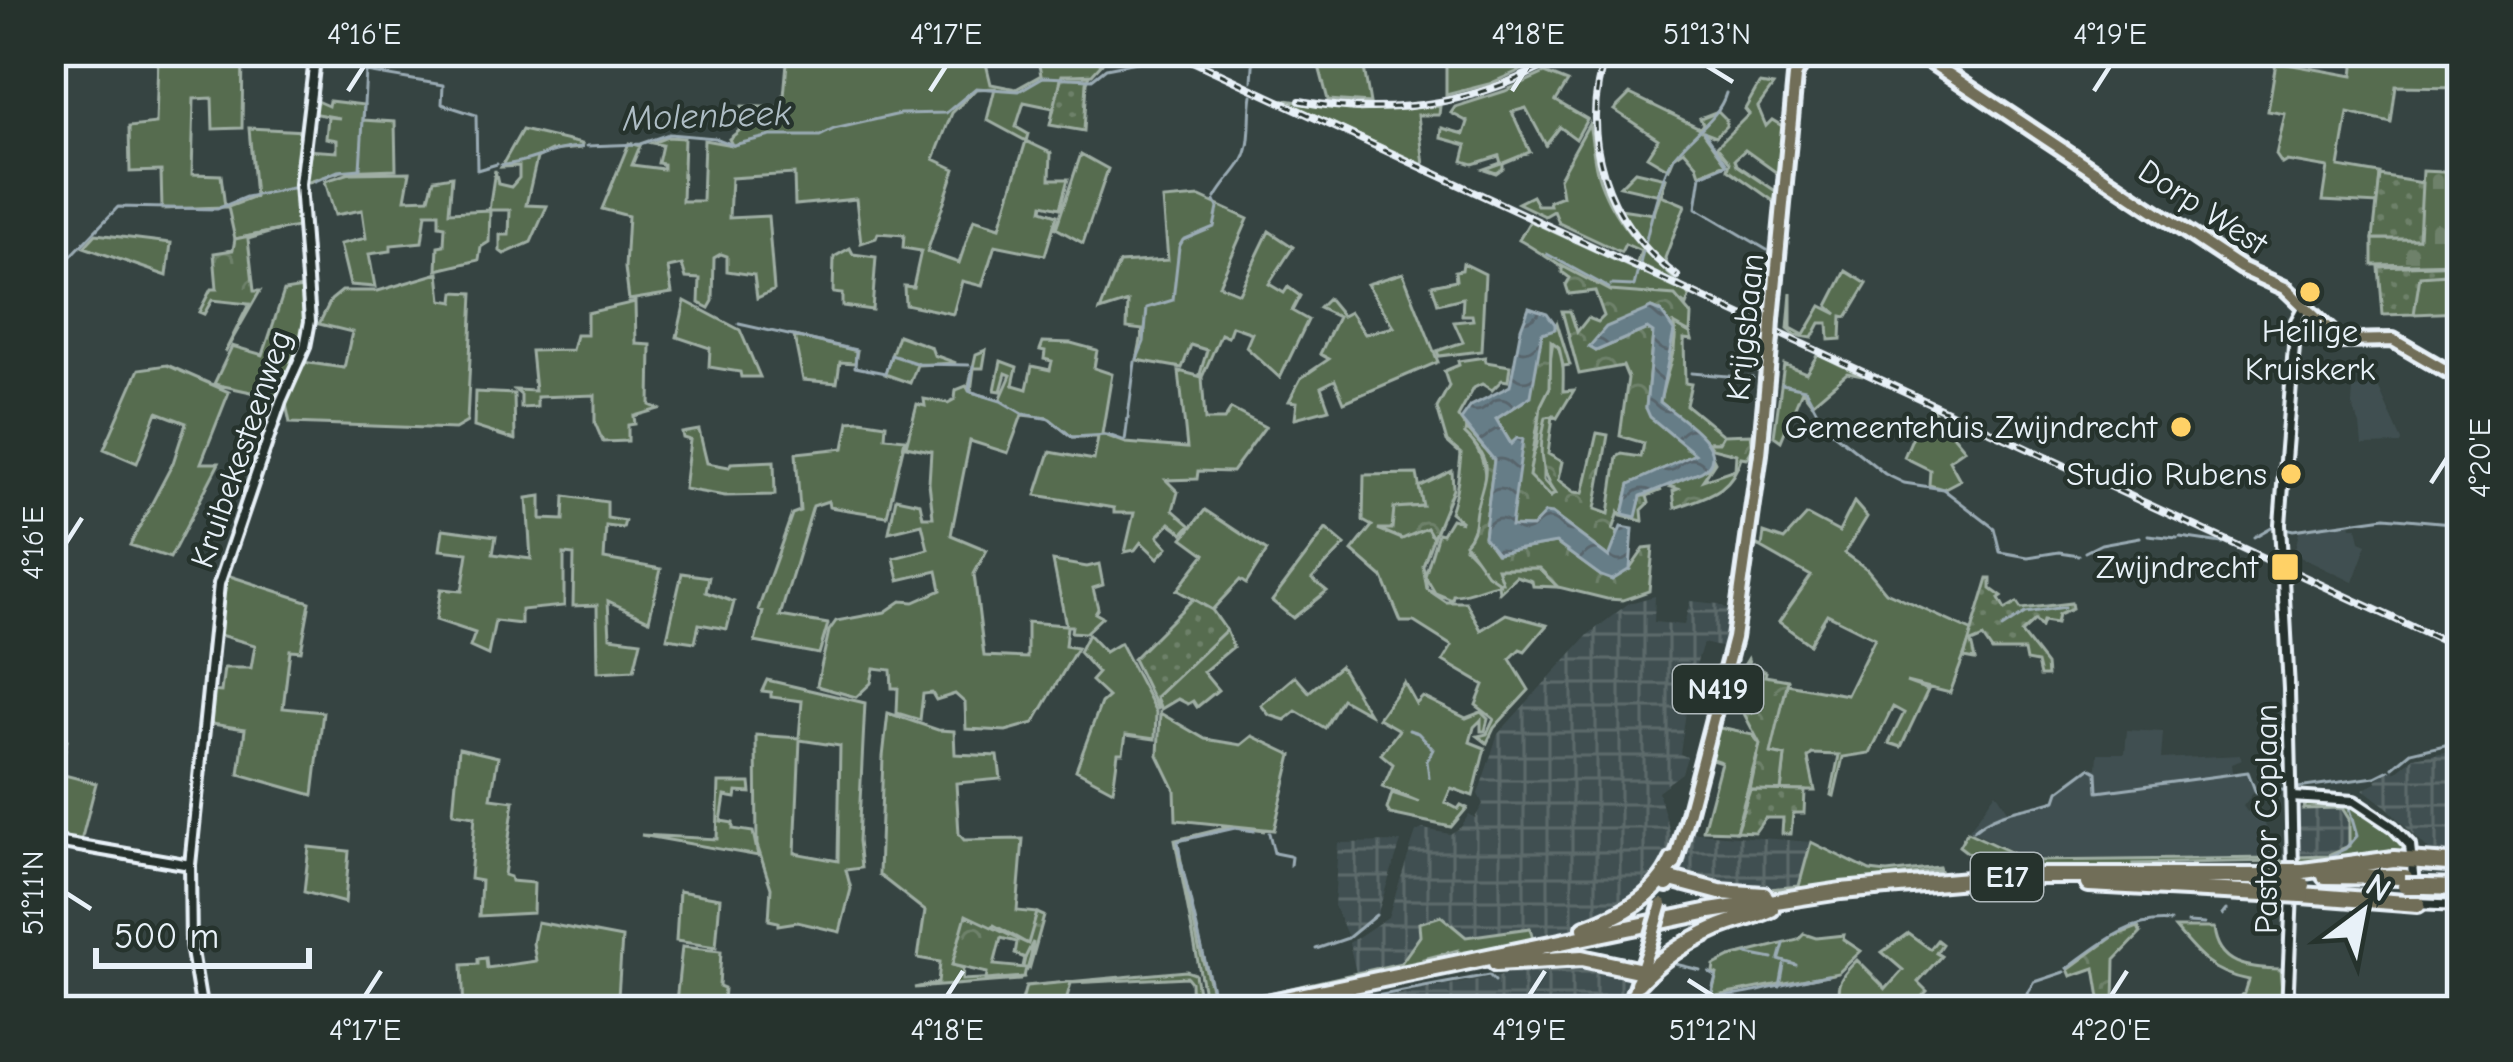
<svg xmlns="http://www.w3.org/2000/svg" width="2513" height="1062" viewBox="0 0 2513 1062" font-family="'Comic Neue',sans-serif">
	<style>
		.built { fill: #415051 }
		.industrial { fill: url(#industrial-grid) }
		.grass { fill: #566c50; stroke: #9faea4; stroke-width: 3; fill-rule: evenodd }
		.forest { fill: url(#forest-crowns); stroke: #9faea4; stroke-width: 3 }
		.cemetery { fill: url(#cemetery-stones); stroke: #9faea4; stroke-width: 3 }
		.park { fill: url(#park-dots); stroke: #9faea4; stroke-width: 3 }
		.water { fill: url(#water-waves); stroke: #9aabb4; stroke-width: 3 }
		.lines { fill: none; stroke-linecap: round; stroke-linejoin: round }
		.stream { stroke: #9aabb4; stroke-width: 3 }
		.minor-casing { stroke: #e8f1f8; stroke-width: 16 }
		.major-casing { stroke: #e8f1f8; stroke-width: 20 }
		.highway-casing { stroke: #e8f1f8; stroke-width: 22 }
		.minor { stroke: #26332d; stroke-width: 8 }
		.major { stroke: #716e59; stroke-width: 10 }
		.highway { stroke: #716e59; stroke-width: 14 }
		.rail-casing { stroke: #e8f1f8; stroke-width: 8 }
		.rail { stroke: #26332d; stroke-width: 3; stroke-dasharray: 9; stroke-linecap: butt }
		.major-bridge-casing { stroke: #e8f1f8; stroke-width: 20; stroke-linecap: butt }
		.highway-bridge-casing { stroke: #e8f1f8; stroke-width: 22; stroke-linecap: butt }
		.major-bridge { stroke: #716e59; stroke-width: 10 }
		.highway-bridge { stroke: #716e59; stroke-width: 14 }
		.ticks { fill: none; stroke: #e8f1f8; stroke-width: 4.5 }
		.poi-dot { fill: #ffd166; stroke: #26332d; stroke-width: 4.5 }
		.labels { text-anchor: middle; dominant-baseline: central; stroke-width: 9; stroke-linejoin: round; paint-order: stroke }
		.shield { fill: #26332d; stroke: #aeb8bb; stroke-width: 3 }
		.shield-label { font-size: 30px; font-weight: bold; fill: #e8f1f8 }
		.street-label { font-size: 33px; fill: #e8f1f8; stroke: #26332d }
		.poi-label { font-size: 33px; fill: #e8f1f8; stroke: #26332d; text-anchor: end }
		.water-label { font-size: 36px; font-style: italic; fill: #aebdc5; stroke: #26332d }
		.neatline { fill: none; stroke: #e8f1f8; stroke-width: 4.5 }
		.ticks-label { font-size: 30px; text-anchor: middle; fill: #e8f1f8 }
	</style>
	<defs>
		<pattern id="industrial-grid" width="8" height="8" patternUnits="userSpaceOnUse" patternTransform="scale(3)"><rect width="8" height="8" fill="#415051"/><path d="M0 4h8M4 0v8" fill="none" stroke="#5c6a6b"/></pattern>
		<pattern id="forest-crowns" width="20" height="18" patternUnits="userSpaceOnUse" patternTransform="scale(3)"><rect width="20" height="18" fill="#566c50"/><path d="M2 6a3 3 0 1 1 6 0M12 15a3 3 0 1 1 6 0" fill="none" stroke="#6e816a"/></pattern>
		<pattern id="cemetery-stones" width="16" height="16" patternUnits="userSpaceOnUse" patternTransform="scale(3)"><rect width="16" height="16" fill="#566c50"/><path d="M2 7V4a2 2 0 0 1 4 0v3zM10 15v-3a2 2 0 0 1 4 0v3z" fill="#6e816a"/></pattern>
		<pattern id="park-dots" width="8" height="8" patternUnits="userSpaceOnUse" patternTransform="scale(3)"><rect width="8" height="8" fill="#566c50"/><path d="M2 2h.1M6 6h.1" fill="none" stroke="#6e816a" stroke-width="1.8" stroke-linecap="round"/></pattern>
		<pattern id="water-waves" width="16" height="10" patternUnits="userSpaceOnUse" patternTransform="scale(3)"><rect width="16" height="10" fill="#667d87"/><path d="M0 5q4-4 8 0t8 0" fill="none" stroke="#58656c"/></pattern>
	</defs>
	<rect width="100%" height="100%" fill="#364442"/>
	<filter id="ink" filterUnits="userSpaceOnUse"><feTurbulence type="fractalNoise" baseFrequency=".00833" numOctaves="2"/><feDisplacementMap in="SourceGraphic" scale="24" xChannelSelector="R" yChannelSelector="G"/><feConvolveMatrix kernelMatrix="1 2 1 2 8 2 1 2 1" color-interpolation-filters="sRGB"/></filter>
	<g filter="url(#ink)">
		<path class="built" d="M2376 382 2402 441 2401 444 2362 445 2360 424 2352 406 2353 389Z
			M2323 523H2350L2351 527H2357L2360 541 2367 544 2353 582 2294 554 2300 528Z
			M2127 730 2163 732 2161 759 2240 755 2242 760 2232 764 2233 773 2247 771 2255 791 2243 806 2247 812 2260 808 2276 857 2029 859 1969 830 1996 792 2008 811 2058 799 2059 792 2088 770 2097 768 2098 753H2125Z"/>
		<path class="industrial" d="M1655 596 1654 622 1684 625 1690 601 1719 604 1732 612 1724 648 1703 643 1690 683 1680 754 1687 757 1682 773 1658 791 1673 842 1663 876 1625 906 1584 925 1533 939 1530 928 1466 937 1441 916 1419 923 1420 936 1402 963 1356 973 1349 943 1388 917 1416 832 1423 829 1450 834 1461 827 1469 814 1475 818 1483 804 1478 794 1498 734 1589 634 1629 603Z
			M2462 748V860L2441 858 2428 850 2388 808 2363 789 2377 783 2376 780 2393 768 2396 772 2414 757Z
			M2342 808 2349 818V847L2328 856 2297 857 2298 809Z
			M1686 832 1811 842 1799 886 1738 890 1676 878Z
			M1401 842 1377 915 1348 937 1334 906 1338 843Z
			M1561 964 1628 978 1620 1011H1311Z"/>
		<path class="grass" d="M222 51H243L242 128 213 129 212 98 194 99 192 174 221 175 225 207 162 209 161 171 130 172 129 127 156 124 158 56 192 57Z
			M788 51H952L954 62 984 55 991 84 1016 89 1041 75 1036 51H1103L1102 63 1092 74 1062 76 1051 124 1053 108 1024 102 1016 127 1028 134 1026 141 1051 153 1050 179H1068L1060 208 1043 204 1042 210 1057 215 1045 255 995 245 982 286 962 281 953 314 905 304 904 286 913 287 921 251 903 248 904 235 878 233 876 238 861 243 856 199 795 205 794 174 731 178 729 218 768 216 774 290 757 298 754 275 727 271V256L721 254 714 258 713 301 709 308 699 303 700 279 686 278 682 265 668 268 672 293 629 300 625 268 628 216 602 209 629 143 640 146 632 165 663 169V164L658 163 662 145 652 143 667 137 684 138 682 201H702L704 140 732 145 729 139 739 131 742 106 783 108ZM995 88 987 120 1026 141 1000 227 974 219 959 263 927 252 955 169 934 159 952 113 976 89Z
			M1315 51H1353L1355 57 1362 56 1370 103 1328 100Z
			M1446 51H1504L1530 66 1489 84 1446 95Z
			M2356 51H2448L2451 80 2454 51H2462L2459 69 2462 87 2396 86 2391 123 2348 113 2339 167 2380 174 2378 204 2323 201 2328 168 2287 161 2282 164 2276 155 2285 114 2268 111 2276 62 2353 76Z
			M1545 73 1568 82 1556 101 1587 119 1576 139 1560 127 1546 145 1526 108 1512 112 1530 152 1503 163V168L1496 173 1484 169 1501 163 1499 156 1473 164 1463 161 1467 145 1441 138 1442 128 1464 134 1468 122 1451 113 1455 107 1505 91Z
			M1759 84 1773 86 1758 107 1766 126 1772 120 1789 130 1784 178 1745 150 1735 159 1737 165 1783 196 1767 325 1757 320 1779 205 1728 169 1730 162 1717 146 1749 114 1745 109Z
			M1630 94 1700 128 1703 124 1700 118 1718 111 1726 119V126L1716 136 1703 131 1726 163 1700 174 1697 165 1684 150 1674 157 1669 169 1647 156 1658 139 1614 110Z
			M312 99 328 106 329 101 364 105 363 120 395 122 396 169 342 171 309 182 303 181 306 150 337 152V140L326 138 328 117 340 118 311 113Z
			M1279 99 1359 111 1440 106 1439 115H1418L1424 165Z
			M1589 124C1592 137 1593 156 1597 172 1612 223 1647 254 1683 287L1637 263 1641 251 1625 244 1621 252 1559 223 1554 211 1545 216 1518 203 1532 196 1537 205H1550L1549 201 1562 196 1559 178Z
			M249 128 304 131 302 226 235 239 228 207 255 197Z
			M522 130 582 144 581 148 551 151 537 158 526 205 547 206 531 242 504 254 500 251V235H509L510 210H490L489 242 481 247 479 260 437 270 438 246 444 245 445 226 439 225V213H426L422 242 391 245V251L369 254 375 287 350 285 340 244 366 238 362 210 335 215 325 181 350 173 410 172 405 199 429 198 434 179 452 176 449 212 489 210 495 170 498 184 511 187 519 178V166L501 167Z
			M1081 154 1108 169 1083 243 1056 228Z
			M1635 171 1666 178 1661 195 1685 205 1665 258 1668 267 1647 248 1620 209 1654 214 1660 195 1620 186Z
			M1200 197 1248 219 1219 285 1239 293 1269 231 1293 247 1269 284 1284 293 1288 287 1300 296 1292 311 1308 320 1280 378 1246 347 1252 333 1232 326 1228 337 1221 334 1203 375 1200 374 1207 350 1191 345 1182 368 1137 360 1143 330 1127 328 1128 302 1100 311 1119 263 1168 260 1163 200Z
			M1530 221 1690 295 1686 306C1667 289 1637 298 1613 292 1579 284 1549 256 1519 240Z
			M96 234 171 243 167 276 84 247Z
			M850 248 853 254 876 257 872 310 842 306V294L833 293 834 257Z
			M1463 263 1485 274 1481 351 1439 356 1437 351 1463 342 1454 322 1473 320 1472 315H1462L1463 298 1438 304 1432 285 1456 280 1455 271 1462 270Z
			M2462 264V312L2414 314 2416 266Z
			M1846 271 1867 284 1847 317 1842 316 1841 339 1829 340 1828 323H1820L1812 338 1795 335 1788 329 1791 293V328L1804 335 1821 306 1837 314 1828 306Z
			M439 273 442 300 454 302 455 292 473 293 467 422 455 429 290 423 285 399 302 362 344 368 352 332 319 324 331 300 342 291H378Z
			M1403 273 1438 362 1344 402 1335 380 1321 387 1329 409 1295 418 1297 402 1289 401 1301 378 1329 359 1320 354 1338 317 1319 308 1328 299 1342 316 1350 312 1365 334 1394 327 1367 284Z
			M309 287 304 343 279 398 214 384 232 346 263 355 284 291Z
			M685 301 740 330 760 377H741L740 372 709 367 710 348 677 337Z
			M635 302 636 344 651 345 650 405 659 409 634 416 635 424 628 425V441L603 442 595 423V395L537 397V407L521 408V395L515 390 535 391 531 351 572 350 576 335H587V313Z
			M1675 324 1690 333 1692 340 1684 339 1685 383 1691 384 1686 405 1723 435 1719 442H1707L1660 402C1665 375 1678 349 1675 324Z
			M898 335 931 347 934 355 956 363 917 365 910 383 885 374Z
			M794 336 857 351 855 363 840 362 837 383 803 380Z
			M1553 341C1566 352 1563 374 1563 391L1574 390 1557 418 1553 416 1543 444V481L1555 494 1550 497 1529 477 1528 469 1537 444 1541 404 1550 387 1548 373Z
			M1043 342 1071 343 1097 350 1094 368 1112 374 1102 434 1126 443 1187 448 1179 371 1202 377 1205 420H1224L1231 409 1265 427 1232 472 1198 471 1197 479 1166 480 1178 492 1173 510 1190 525 1183 533 1170 523 1158 536 1168 547 1158 558 1141 542 1135 550 1125 552 1134 513H1114V508L1036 495 1050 452 1094 460 1098 437H1072L1048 418 1022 415 1008 453 970 441 951 535 987 550 974 574 984 656 1027 658V622L1066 625 1053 561 1087 567 1099 564 1103 585 1093 588 1098 608 1095 613 1102 617 1085 633 1071 632 1072 626H1067L1065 646 1077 648 1034 723 1006 731 966 729 965 703 955 694 936 700 932 693 923 694 920 720 897 713 898 688H892L891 670 874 668 871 683 856 697 820 687 817 685 829 631 836 621 885 612 901 601 914 602 941 590 937 571 899 580 894 558 928 549 922 524 889 532 896 498 920 503 923 517H933L929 483 931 451 906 446 917 404 925 406 924 399 948 403 955 399 956 390 966 386 968 389 976 354 986 350 983 368H974L971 392 1000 400 1011 375 1006 373 1001 391 995 390 1001 361 1017 367 1013 385 1027 389 1032 366 1050 370 1052 361 1044 359 1045 351 1040 350Z
			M1818 354 1863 376 1847 373 1812 403 1802 390 1781 441 1774 436 1784 364 1806 373Z
			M1485 357 1486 362 1510 366 1508 381 1502 380 1492 390 1482 384 1474 388 1458 417 1466 428 1465 434C1500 466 1482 511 1465 547L1499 582 1496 568H1539L1558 587 1533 586 1532 581 1516 576 1499 592 1498 584C1483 586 1467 596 1453 595L1452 600 1435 593 1425 576 1438 533 1442 534 1451 519 1462 522 1450 512C1457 493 1459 474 1461 454L1447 442 1437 408 1449 386 1444 371 1459 365 1458 361Z
			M167 365 229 392 201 463H219L170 558 130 545 173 463 186 423 157 412 137 463 104 449 139 369Z
			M475 392 514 394 515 440 474 427Z
			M1931 408 1965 449 1949 460 1960 480 1943 489 1929 485 1930 470 1904 457 1919 422Z
			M860 420 886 424 885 437 905 439 887 516 829 507 828 501 813 506 780 616 828 624 819 654 755 642 763 612 758 610 792 514 800 511 796 453 844 448 849 421Z
			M699 430 707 463 729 467 731 463 774 461 775 495 725 496 684 489 690 440 683 438 682 433Z
			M1417 474 1423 506 1406 508 1388 533 1427 528 1433 538 1423 566 1427 589 1446 602H1466L1481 630 1506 614 1547 625 1525 651 1520 649 1510 659 1529 690 1494 728 1487 743 1478 736 1487 734 1494 719 1476 705 1484 685 1443 661 1452 646 1414 622H1401L1383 578 1352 551 1372 526 1363 521 1364 475Z
			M541 496V519L564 520 565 496 607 502V518L625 521 623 528 606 526 604 559 661 569 649 620 608 601 610 637 641 641 634 670 598 672 597 605 573 606 574 555 564 554V606L521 610V624L495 621 488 655 470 647 475 633 436 620 441 589 462 591 468 553 440 550 443 529 496 536 493 554 531 559 527 498Z
			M1854 502 1867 517 1845 553 1867 569 1886 592 1973 632 1950 693 1906 682 1928 690 1901 747 1889 743 1904 713 1893 707 1870 753 1843 757 1834 796 1831 795 1839 755 1812 754 1808 758 1815 791H1781L1785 756 1770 753 1787 684 1847 695 1875 638 1827 614 1809 644 1779 622 1811 576 1751 542 1762 547 1764 533 1784 540 1807 515 1839 532Z
			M1205 510 1267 551 1246 584 1240 580 1212 610 1177 590 1205 554 1183 538Z
			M1326 529 1345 545 1312 579 1327 591 1293 618 1272 601Z
			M682 573 709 577 706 592 734 602 727 629 699 624 695 642 667 638Z
			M227 575 310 602 301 651 290 650 283 708 323 712 313 795 239 774 245 729 205 723 209 691 221 692 224 668H251L255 645 216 634 223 577Z
			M1226 630 1233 647 1203 672 1218 690 1197 707 1193 701 1188 704 1178 699 1161 709 1156 697Z
			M1088 634 1105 652 1120 643 1156 712 1155 739 1126 735 1123 753H1118L1113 790 1076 770 1101 703 1108 697 1091 681 1098 673 1079 652Z
			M1340 666 1369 714 1342 699 1325 728 1296 711 1285 720 1269 715 1261 705 1295 676 1309 692Z
			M767 680 865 703 858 841 861 868 846 870 851 889 840 932 797 922 778 925V922L769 920 771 888 757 845 756 735 799 738 802 701 771 697V692L762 691ZM800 740 840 746 838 861 795 853Z
			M1404 682 1416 704 1423 697 1466 718 1481 712 1488 719 1485 731H1481V720L1474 727 1470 742 1485 748 1473 796 1451 788 1445 802 1458 809 1461 805 1467 808 1451 827 1390 814 1387 809 1392 793 1419 802 1383 787 1393 764 1381 754 1399 730 1378 718Z
			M888 713 938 730 954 731 955 754 998 756 1001 779 956 783 959 834 964 840 1023 839 1017 911 1037 913 1029 944 1035 943 1027 970 1023 967 1028 944 994 925 953 965 963 968 962 980 1021 977 1019 980 914 988 938 983 940 962 918 958 925 911 879 875 883 757Z
			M1160 713 1205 739 1241 745 1252 736 1292 755 1274 830 1176 820 1175 790 1158 755Z
			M1715 727 1753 735 1760 744 1736 831 1703 830 1721 762 1706 757Z
			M51 738 67 740 60 774 96 783 80 845 51 839Z
			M459 748 498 757 491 798 514 801 504 875 510 877 511 881 534 883 533 913 479 916 481 881 470 879 475 816 453 813Z
			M719 783H750L751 793 737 792 736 798 725 796 721 821 733 823V829L753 832 758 856 641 835 717 839Z
			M2341 799C2365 810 2400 825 2406 852L2390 850 2389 854 2297 866V857L2328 856 2349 847V819L2342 808 2303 809 2305 804 2297 803Z
			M1233 826 1265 831 1234 827 1177 841 1199 948 1216 1005 1401 963 1420 936 1419 923 1441 916 1466 937 1530 928 1533 939 1459 955 1458 950 1423 959 1424 964 1207 1010 1175 840Z
			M1967 832 2029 861 2278 858 2289 868 2277 861 2134 864 2135 869 1993 872 1959 846Z
			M1811 842 1870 871 1887 873 1939 867 1940 870 1771 893 1740 892 1799 886Z
			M309 847 349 851 345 903 304 892Z
			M679 891 720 898 716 947 676 941Z
			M537 922 622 938 617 1011H464L462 965 478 964V959L486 958 487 968 536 961 533 943Z
			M2175 928H2214C2218 966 2249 968 2280 969L2284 1011H2231V1003L2245 993 2249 980C2212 973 2198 956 2175 928Z
			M1908 933 1930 949 1937 940 1942 944 1936 953 1941 956 1918 982 1927 991 1916 1003H1904L1896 1011H1842C1834 986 1838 979 1857 960L1886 989 1903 970 1882 952Z
			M1804 934 1816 938 1844 935 1843 939 1861 951 1838 973 1711 997 1717 974 1713 972 1714 965 1730 957 1798 940Z
			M682 947 721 951 719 986 724 988 723 1001 749 1003 748 1011H675Z
			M1186 971 1195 974 1201 1011H1192L1191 982 1187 977 1071 983 1063 1011H1019L1026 986Z"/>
		<path class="forest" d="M279 230 248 239 254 291H260L225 352 249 304 212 300 204 314 199 312 211 289H217L214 253 233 250 235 239Z
			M1562 266 1610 291 1675 296 1691 315 1690 333 1674 324V350L1668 361 1673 331 1661 312 1651 308 1590 346 1596 351 1647 329 1653 333 1646 408 1695 454 1630 484 1623 513 1635 517 1641 497 1662 490 1647 496 1649 503 1642 510 1643 521 1621 516 1619 512 1613 530 1618 532 1613 555 1609 557 1552 514 1532 527H1511L1512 445 1496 419 1524 401 1542 332 1547 328 1554 329 1557 323 1570 365 1563 366 1559 347 1551 341 1550 387 1541 405 1529 476 1550 497 1555 494C1538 471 1539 445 1546 417L1553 416 1548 454 1562 462 1558 480 1574 492 1583 493 1597 433 1608 435 1595 509 1609 514 1617 457 1622 454 1641 457 1644 443 1620 436 1628 378 1623 366 1579 374 1562 311H1570L1577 332 1588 318 1598 322 1604 316 1595 291 1569 294 1566 285 1570 278 1562 272Z
			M1466 428 1494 460 1484 536 1496 553 1556 543 1601 576 1630 569 1644 549 1653 548 1649 591 1623 600 1607 599 1558 587 1539 568H1497L1502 582H1499L1487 574 1465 543C1477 530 1473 522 1477 506 1486 473 1494 461 1465 434Z
			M1751 434 1753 448 1747 458 1741 457C1731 493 1706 496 1675 508L1673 491 1678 489 1668 486 1710 467 1713 458 1715 462 1703 480 1735 469 1736 454 1712 448 1707 442H1719L1723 435Z
			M1452 471 1453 489 1433 538 1427 528 1402 539 1378 529H1392L1394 508 1423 506 1419 487Z
			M1748 659 1750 666 1753 664 1766 672 1765 676 1788 680 1771 753 1785 756 1781 791 1750 790 1760 744 1739 704 1721 701 1723 696 1738 695 1752 712 1761 680 1743 667Z
			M1037 913 1044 916 1029 970 1033 942 1025 958 1015 954 1017 942 1001 938 994 965 1026 968 1024 977 986 980 987 973 952 965 966 915 1028 944Z
			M2138 927 2141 933 2115 960 2114 1003 2101 1004 2095 968 2072 976 2069 969 2114 936Z"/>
		<path class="cemetery" d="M2422 171 2462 173V263L2373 265V239H2418Z"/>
		<path class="park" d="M1062 75H1090L1087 82 1084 131 1050 125Z
			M2380 176 2422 183 2419 239H2373Z
			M2462 264 2461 273 2420 276 2414 314 2383 315 2379 267Z
			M1988 578H1991V589L2002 597 1999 599 2005 610 2017 603 2021 609 2071 603 2072 608 2058 614 2056 623 2043 621 2041 627 2035 620 2021 633 2046 665 2047 676H2040L2037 663 2026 661 2024 651H1992L1983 638 1971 643 1975 660 1964 658Z
			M1193 599 1212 610 1226 630 1156 697 1158 710 1133 659Z
			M1750 790 1805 791 1804 813H1793L1791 834H1782L1783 818H1765L1755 832 1736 831Z"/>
		<path class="water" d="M1529 307 1547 313 1555 324V329L1542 333 1531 396 1496 419 1511 444 1517 438 1523 439 1511 526 1532 527 1545 513 1552 514 1609 557 1621 527 1633 529 1630 569 1612 580 1601 576 1556 543 1497 553 1484 537 1494 460 1461 420 1471 406 1510 386 1521 328Z
			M1651 308 1661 312 1674 331 1660 402C1677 416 1736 451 1701 472L1641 496 1636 517 1623 514 1630 484 1695 454 1650 417 1646 408 1653 333 1647 329 1596 351 1589 347 1606 327Z"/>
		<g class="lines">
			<path class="stream" d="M1712 51 1714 55
				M1749 51 1761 55 1768 51
				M1252 81 1254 51
				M1704 131 1727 164 1701 175 1696 208 1767 250
				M587 146 640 144 669 134 715 138 733 145 771 136H820L834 129 900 114 946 113 976 88 1019 91 1043 77 1092 79 1106 68 1168 56
				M501 165C530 164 553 147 582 147
				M315 181 338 171 360 169 366 72 443 85 442 104 476 115 477 170 497 164
				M1216 198C1223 185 1232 177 1240 165 1254 147 1248 116 1252 95
				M1645 244C1650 222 1660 178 1672 160 1686 137 1718 121 1726 93
				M1547 254 1609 288
				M1640 264 1643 251
				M51 277 118 207 217 209 246 197 297 187
				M1611 285 1634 286 1638 270
				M739 324 856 350 855 367 885 373 891 355 919 364 969 365
				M1137 359 1144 342 1147 308 1173 300 1179 247 1183 240 1214 227 1218 208 1215 201
				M973 366 969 391 1001 401 1023 414 1050 419 1072 437 1108 435 1125 441 1135 362
				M1691 373 1753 378
				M1782 384 1805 389 1825 426 1885 474 1904 483 1943 489 1994 528 2000 552 2028 557 2059 552 2078 555
				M2148 535 2177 538
				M2180 537 2222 543
				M2254 537 2275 525 2293 530 2385 517 2462 524
				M2085 552 2101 544 2140 537
				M2002 628 2025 613 2064 607
				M1409 730 1418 733 1433 749 1427 761 1429 777
				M2393 767 2411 752 2462 740
				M1973 831C1997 809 2026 810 2056 800L2059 791 2090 768 2097 772 2098 792 2248 772 2256 793H2262L2375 777 2389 770
				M1269 833 1274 853 1289 856
				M1180 856 1178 841 1235 828 1254 831
				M2321 861 2345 850 2357 836 2348 805
				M1181 862 1215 1002
				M1290 865 1291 857
				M2223 915 2227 910
				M2187 923 2204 924
				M1316 949 1348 938 1376 915
				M1747 954 1773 959
				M1780 958 1784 944
				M1779 960 1796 965
				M1675 964 1700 970
				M2068 968C2100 945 2129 918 2170 922
				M1709 972 1716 976 1711 995
				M1780 987 1784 965
				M1694 994C1740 1004 1784 981 1828 975
				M1350 1011 1360 999 1489 975 1495 981
				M2033 1011 2028 993 2035 982 2065 972"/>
			<g class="minor-casing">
				<path id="minor" d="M2292 797 2354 801 2393 827 2410 845 2416 903 2462 905
					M51 841 190 865
					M2293 870 2289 689 2280 524 2296 321 2304 306
					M202 1011 191 945 190 865 219 584 281 401 305 347 310 321 300 184 316 51
					M2287 1011 2292 891"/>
			</g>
			<g class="major-casing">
				<path id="major" d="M1914 51 2241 268 2285 288 2340 341 2393 340 2462 380
					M1772 320 1795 77 1807 51
					M1675 864 1734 638 1760 454 1771 338
					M1627 1011 1650 945"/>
			</g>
			<g class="highway-casing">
				<path id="highway" d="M2303 871 2394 859 2462 864
					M2325 876 2405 877
					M1667 884 1671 879 1720 892 1764 895
					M2089 884 2283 894
					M2425 886 2462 887
					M2302 895 2418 904
					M1585 928C1621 915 1657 897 1673 860
					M1496 963 1582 958 1642 971
					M1638 983C1660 959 1687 941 1717 928 1734 920 1755 917 1771 909
					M1228 1011 1710 911 1841 891 2014 876H2283"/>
			</g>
			<use href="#minor" class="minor"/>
			<use href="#major" class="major"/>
			<use href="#highway" class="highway"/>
			<g class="rail-casing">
				<path id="rail" d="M1171 51 2462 650
					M1607 51C1577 135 1605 223 1677 276
					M1300 101C1394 119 1489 102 1570 51"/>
			</g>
			<use href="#rail" class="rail"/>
			<g class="major-bridge-casing">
				<path id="major-bridge" d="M1771 338 1772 320
					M1650 945 1662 904"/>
			</g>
			<g class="highway-bridge-casing">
				<path id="highway-bridge" d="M2283 871H2303
					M2283 884 2303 885
					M2405 886H2425
					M2283 894 2302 895"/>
			</g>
			<use href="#major-bridge" class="major-bridge"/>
			<use href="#highway-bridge" class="highway-bridge"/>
		</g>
	</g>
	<path class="ticks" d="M1707 66 1733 82M348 91 364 66M930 91 946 66M1512 91 1528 66M2094 91 2110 66M2431 483 2447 458M66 543 82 518M66 893 91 909M1688 980 1713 996M365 996 381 971M947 996 963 971M1529 996 1545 971M2111 996 2127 971"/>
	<g class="poi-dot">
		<circle cx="2310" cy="292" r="12"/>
		<circle cx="2181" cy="427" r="12"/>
		<circle cx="2291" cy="474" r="12"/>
		<rect x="2270" y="552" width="30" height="30" rx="6"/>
	</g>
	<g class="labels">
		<g class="shield">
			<rect x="1673" y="665" width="90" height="48" rx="9"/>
			<rect x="1971" y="853" width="72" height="48" rx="9"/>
		</g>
		<g class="shield-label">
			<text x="1718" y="689">N419</text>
			<text x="2007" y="877">E17</text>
		</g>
		<g class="street-label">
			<text transform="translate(2203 207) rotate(33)">Dorp West</text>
			<text transform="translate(1745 327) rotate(-84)">Krijgsbaan</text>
			<text transform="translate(241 449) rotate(-71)">Kruibekesteenweg</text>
			<text transform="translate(2266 819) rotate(-90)">Pastoor Coplaan</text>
		</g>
		<g class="poi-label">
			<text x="2310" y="331" text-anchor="middle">Heilige<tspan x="2310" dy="38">Kruiskerk</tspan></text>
			<text x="2157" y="427">Gemeentehuis Zwijndrecht</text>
			<text x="2267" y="474">Studio Rubens</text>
			<text x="2258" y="567">Zwijndrecht</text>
		</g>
		<g class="water-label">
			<text transform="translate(707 116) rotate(-2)">Molenbeek</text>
		</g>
	</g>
	<rect width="2513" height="1062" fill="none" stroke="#26332d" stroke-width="132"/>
	<g transform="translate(2363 912) rotate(32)" stroke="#26332d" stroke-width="9" paint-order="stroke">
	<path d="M0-9L21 45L0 30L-21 45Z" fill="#e8f1f8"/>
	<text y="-18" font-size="33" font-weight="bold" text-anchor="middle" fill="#e8f1f8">N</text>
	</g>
	<path d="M96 948v18h213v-18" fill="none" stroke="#e8f1f8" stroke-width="6"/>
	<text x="114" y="948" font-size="36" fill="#e8f1f8" stroke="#26332d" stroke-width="9" paint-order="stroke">500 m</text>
	<rect x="66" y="66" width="2381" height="930" class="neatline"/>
	<g class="ticks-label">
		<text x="364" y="44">4°16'E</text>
		<text x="946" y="44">4°17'E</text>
		<text x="1528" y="44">4°18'E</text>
		<text x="1707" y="44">51°13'N</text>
		<text x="2110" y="44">4°19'E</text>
		<text transform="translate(2480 458) rotate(-90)" y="10">4°20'E</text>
		<text transform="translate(33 543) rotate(-90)" y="10">4°16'E</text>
		<text transform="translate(33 893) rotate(-90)" y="10">51°11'N</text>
		<text x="365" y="1040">4°17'E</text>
		<text x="947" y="1040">4°18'E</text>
		<text x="1529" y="1040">4°19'E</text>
		<text x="1713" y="1040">51°12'N</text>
		<text x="2111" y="1040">4°20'E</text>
	</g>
</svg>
